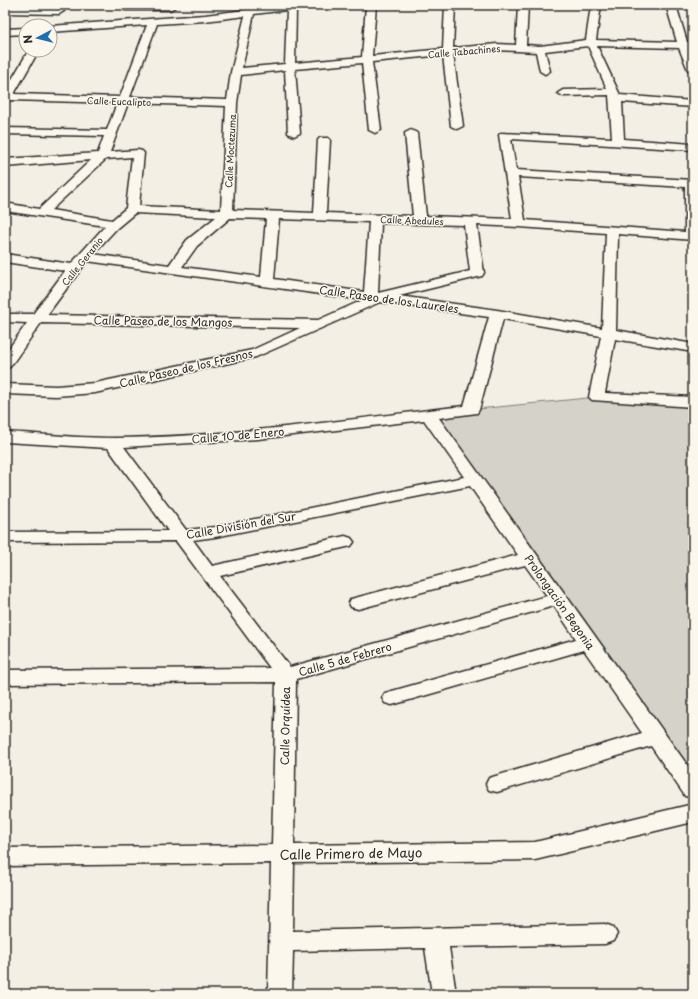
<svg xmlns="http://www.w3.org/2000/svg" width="698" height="999" viewBox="0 0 698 999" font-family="'Playpen Sans',sans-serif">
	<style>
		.green { fill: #d5d2c9; stroke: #807e7a }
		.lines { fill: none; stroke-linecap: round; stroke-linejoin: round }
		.minor-casing { stroke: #2b2b2b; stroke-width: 3 }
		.minor { fill: #fbf7ec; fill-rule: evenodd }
		.labels { text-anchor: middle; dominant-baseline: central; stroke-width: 3; stroke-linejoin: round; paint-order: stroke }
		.far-street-label { font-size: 9px; fill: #2b2b2b; stroke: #fbf7ec }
		.street-label { font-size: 11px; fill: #2b2b2b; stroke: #fbf7ec }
		.near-street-label { font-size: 13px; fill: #2b2b2b; stroke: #fbf7ec }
	</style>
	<rect width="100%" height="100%" fill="#f3efe4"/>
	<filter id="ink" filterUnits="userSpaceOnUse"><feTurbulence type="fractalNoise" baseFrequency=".025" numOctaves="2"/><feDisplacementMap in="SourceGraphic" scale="8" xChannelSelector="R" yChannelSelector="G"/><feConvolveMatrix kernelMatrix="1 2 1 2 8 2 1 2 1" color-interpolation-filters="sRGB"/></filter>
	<g filter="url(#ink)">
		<path class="green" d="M597 397 693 402V790L428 414Z"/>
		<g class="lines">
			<g class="minor-casing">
				<path id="minor" d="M128 5H173L175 7 170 10H125L123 8 125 6Z
					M284 5H310L308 7 296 9 295 63 362 57 366 5H376L372 56 443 49 445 5H455L453 48 497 44 516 45 518 5H528L526 45 540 46 586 40 591 5H601L596 40 677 42 666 5H676L687 42H693V48H689L693 57V73L688 70 679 48 597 46 620 95 693 101V107L622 102 624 139 693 144V150L511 139 516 170 693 180V240L618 234 616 330 693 344V352L615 339 605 393 693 397V407L592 400 589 397 601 336 503 319 479 410 477 413 439 418 693 773V798L685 796 651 746 497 792 489 790 486 784 489 778 642 733 584 650 392 705 385 703 382 698 385 693 576 639 554 606 296 679 294 845 535 842 693 804V822L535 860 294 863 293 931 605 924 613 927 617 934 613 941 605 944 449 947 456 994H432L425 948 293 951 292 994H268L271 863 5 866V848L272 845 276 682 5 684V670L270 668 176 541 5 542V532L168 531 108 448 5 442V432C41 434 78 438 114 438 231 437 349 419 464 406L489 317 380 302 256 357 95 393 56 396 5 394V384L56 386 95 383 252 350 300 328 41 323 10 367 5 368V354L27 323 5 322V314H33L65 271 5 262V254L71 264 105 226 5 211V203L39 209 91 160 5 167V159L98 153 104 136 5 134V128L107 130 117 103 10 100 5 103V91L29 50H39L14 94 120 97 147 25 50 32V26L205 15ZM287 10 285 64 242 68 254 14ZM245 16 231 72 227 100 130 97 157 24 205 21ZM588 46 607 89 563 90 558 93 563 96 609 95 612 138 501 133 499 135 512 219 426 216 417 133 411 130 405 133 413 216 326 213 330 140 328 138H320L318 140 314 213 233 210 237 103 241 75 285 70 288 133 294 136 300 133 295 69 362 63 369 130 375 133 381 130 372 62 443 55 451 126 457 129 463 126 453 54 497 50 536 52 540 71 545 74 550 71 545 51ZM128 103 226 106 221 210 139 206 144 153 142 151 138 150 110 152ZM132 157 126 208 112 220 51 210 106 159ZM518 177 685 187V232L525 220ZM135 213 216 217 187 240 169 265 93 254 117 228ZM230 218 266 219 261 277 182 267 197 246ZM279 219 369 222 364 292 274 279ZM381 223 464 225 470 271 378 293ZM477 225 519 227 606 233 602 328 497 310 399 296 482 276 484 273ZM87 261 363 300 318 320 47 315ZM424 420 464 477 215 527 186 530 124 447 258 439ZM470 486 518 555 351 599 349 603 351 607 358 609 525 565 547 596 290 667 220 576 351 546 354 542 351 538 345 536 212 566 193 540 215 537Z
					M5 7 59 8 64 11 59 14 5 13Z
					M26 28V34L5 35V29Z"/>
			</g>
			<use href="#minor" class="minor"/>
		</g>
	</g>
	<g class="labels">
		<g class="far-street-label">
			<text transform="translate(464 51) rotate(-5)">Calle Tabachines</text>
			<text transform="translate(119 101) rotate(2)">Calle Eucalipto</text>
			<text transform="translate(230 151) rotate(-87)">Calle Moctezuma</text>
			<text transform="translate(412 220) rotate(2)">Calle Abedules</text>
			<text transform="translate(82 261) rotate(-51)">Calle Geranio</text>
		</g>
		<g class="street-label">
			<text transform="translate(389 299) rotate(8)">Calle Paseo de los Laureles</text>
			<text transform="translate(163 321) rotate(1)">Calle Paseo de los Mangos</text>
			<text transform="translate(186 368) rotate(-13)">Calle Paseo de los Fresnos</text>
			<text transform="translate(238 435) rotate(-5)">Calle 10 de Enero</text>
			<text transform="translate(241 525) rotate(-10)">Calle División del Sur</text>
			<text transform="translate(560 602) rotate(55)">Prolongación Begonia</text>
			<text transform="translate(345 659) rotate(-16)">Calle 5 de Febrero</text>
			<text transform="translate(285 726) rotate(-89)">Calle Orquídea</text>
		</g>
		<g class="near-street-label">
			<text transform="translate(351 853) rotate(-1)">Calle Primero de Mayo</text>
		</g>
	</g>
	<rect width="698" height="999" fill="none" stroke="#fbf7ec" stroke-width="20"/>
	<rect x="10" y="10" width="678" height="979" fill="none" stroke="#2b2b2b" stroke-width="1.5" filter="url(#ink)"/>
	<g transform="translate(38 38) rotate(263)"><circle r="19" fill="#fbf7ec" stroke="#a8a59f"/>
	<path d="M0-3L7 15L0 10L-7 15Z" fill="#1f6fb2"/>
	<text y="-6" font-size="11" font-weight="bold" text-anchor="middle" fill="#2b2b2b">N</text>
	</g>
</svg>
